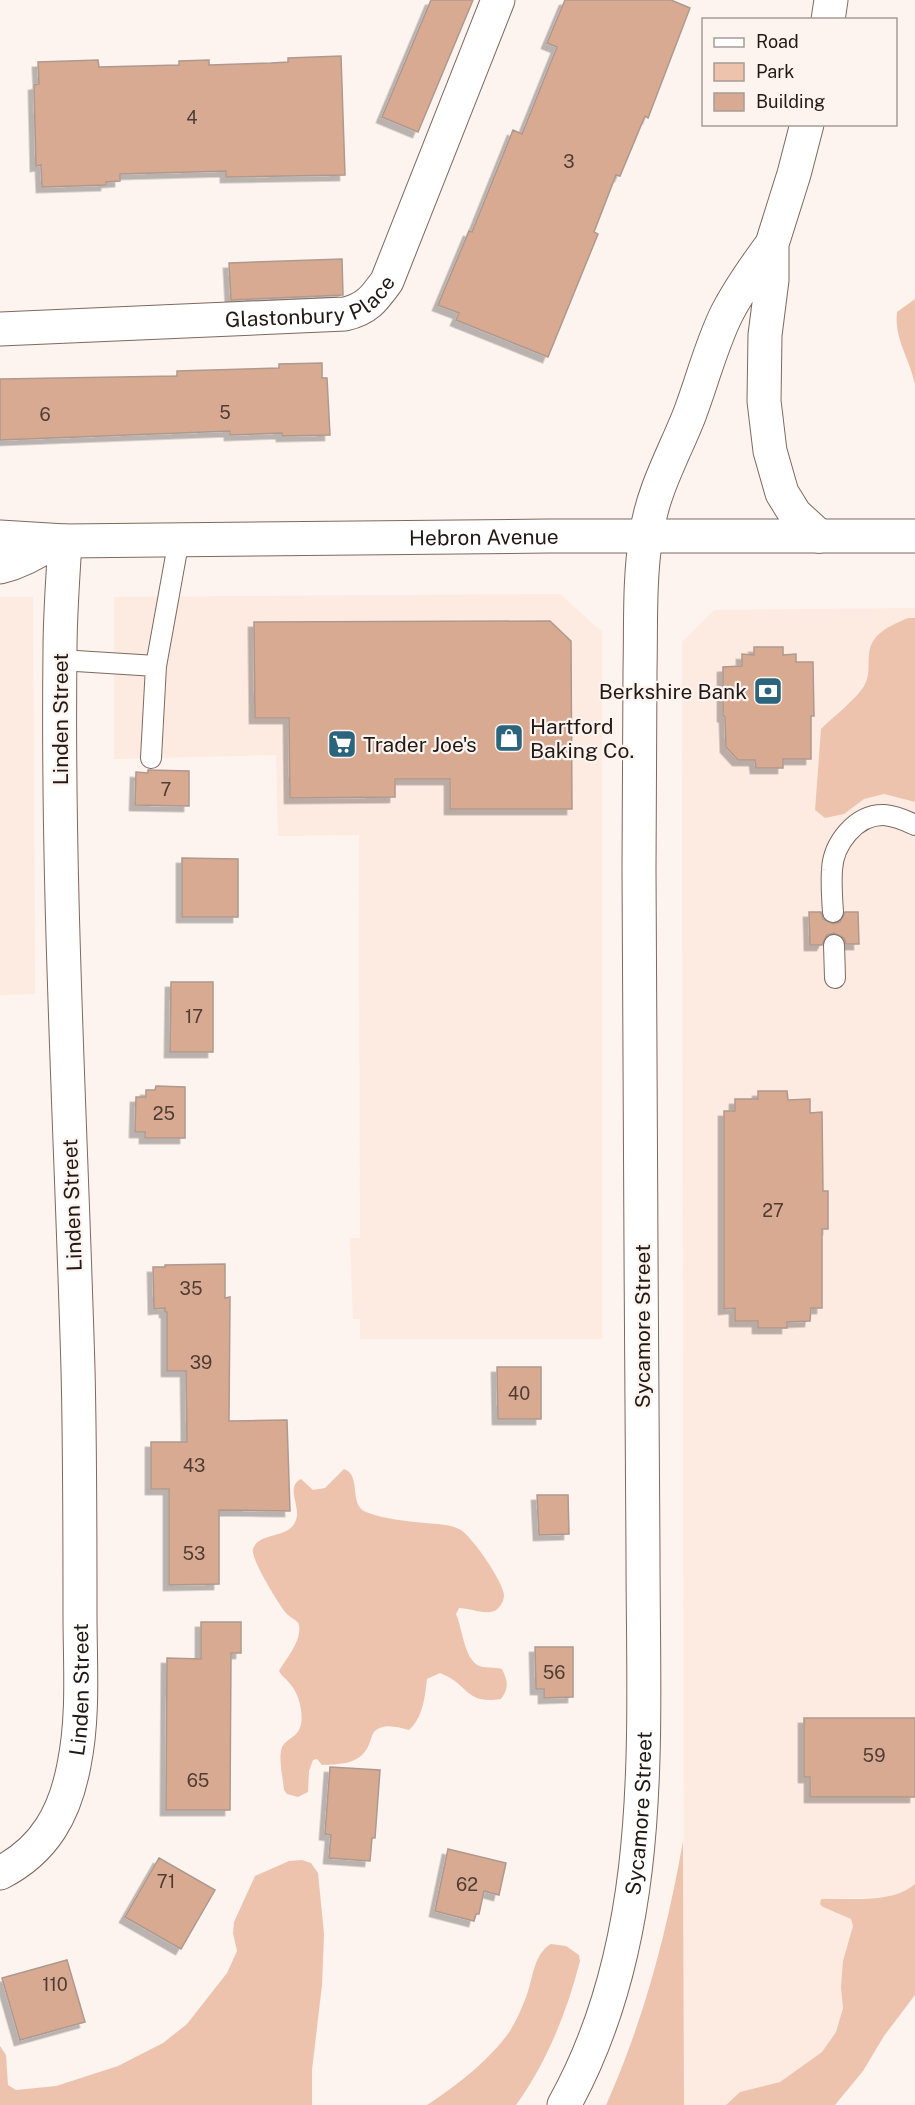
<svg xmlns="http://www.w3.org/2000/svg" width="915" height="2105" viewBox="0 0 915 2105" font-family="'Public Sans',sans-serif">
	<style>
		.built { fill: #fdeae0 }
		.green { fill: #edc3ae }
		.building { fill: #d8aa92; stroke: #af998f; stroke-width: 1.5; filter: url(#shadow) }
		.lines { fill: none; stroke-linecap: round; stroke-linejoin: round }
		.service-casing { stroke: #7d695f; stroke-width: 22 }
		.minor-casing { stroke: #7d695f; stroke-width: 35 }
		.tertiary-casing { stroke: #7d695f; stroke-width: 35 }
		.secondary-casing { stroke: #7d695f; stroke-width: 35 }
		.primary-casing { stroke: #7d695f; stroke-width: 35 }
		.motorway-casing { stroke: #7d695f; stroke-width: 35 }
		.service { stroke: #fff; stroke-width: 20 }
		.minor { stroke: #fff; stroke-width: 33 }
		.tertiary { stroke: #fff; stroke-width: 33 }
		.secondary { stroke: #fff; stroke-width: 33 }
		.primary { stroke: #fff; stroke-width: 33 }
		.motorway { stroke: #fff; stroke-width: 33 }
		.labels { text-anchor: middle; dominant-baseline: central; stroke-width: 4.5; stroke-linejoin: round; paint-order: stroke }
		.number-label { font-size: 18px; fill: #4f3d34 }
		.street-label { font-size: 21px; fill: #211915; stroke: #fdf3ef }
		.poi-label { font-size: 21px; fill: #211915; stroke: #fdf3ef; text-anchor: start }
	</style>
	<defs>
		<filter id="shadow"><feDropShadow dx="-5.5" dy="5.5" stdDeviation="0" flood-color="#0004"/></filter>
	</defs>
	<rect width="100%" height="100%" fill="#fdf3ef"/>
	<path class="built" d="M560 594 602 632V1339H360V1319H353L350 1238H360L359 835 278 836 276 755 114 759V597Z
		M0 597H33L35 994 0 995Z
		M915 608V618H907L869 653V671L863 688 821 729 815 810 825 818 844 814 864 799 884 794 915 802V1884L907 1890 888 1897 821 1899 823 1907 851 1919 853 1926 843 1961V2008L836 2032 822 2052 780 2082 740 2092 726 2105H684L682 642 714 610Z"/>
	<path class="green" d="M915 299V385C910 358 894 340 897 312Z
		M908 618H915V802L884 794 864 799 844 814 825 818 815 810 821 729C831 719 858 697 864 686 870 675 868 666 869 654 871 633 890 626 908 618Z
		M344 1469C362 1475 348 1505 366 1512 384 1519 406 1521 425 1523 436 1524 450 1524 461 1530 472 1537 503 1581 504 1595 504 1600 501 1607 496 1610 487 1616 470 1608 459 1608L456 1614C463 1629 464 1664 483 1667 489 1668 495 1667 502 1669 508 1681 509 1688 501 1699 465 1705 469 1684 440 1673L427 1679C425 1696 423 1718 409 1730 400 1728 389 1724 380 1728 373 1730 372 1736 370 1742 362 1765 341 1764 322 1765L317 1759 313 1760 309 1771 308 1792 298 1797 287 1794 284 1790C283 1778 279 1763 281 1751 282 1742 290 1740 296 1734 307 1724 300 1695 291 1685 287 1679 282 1677 279 1671 286 1659 302 1641 299 1625 298 1620 290 1618 286 1613 279 1605 250 1558 253 1549 259 1531 289 1540 296 1520 301 1506 285 1487 301 1479L313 1490 325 1488Z
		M683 1841 684 2105H606C644 2020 667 1932 683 1841Z
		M302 1860 311 1863 318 1873 324 1934 322 1985 312 2070V2105H0V2046L6 2055 8 2085 16 2090 56 2086 118 2066 163 2043 187 2024 227 1973 237 1951 233 1933 234 1922 255 1876 289 1861Z
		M915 1884V1995L884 2036 863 2071 835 2105H726L740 2092 780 2082 822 2052 836 2032 843 2008 841 1987 843 1961 853 1926 851 1919 823 1907 820 1904 821 1899C850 1898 892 1904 915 1884Z
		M551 1944 566 1946 579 1955 580 1961C567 2012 547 2062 516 2105H427C456 2086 490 2060 510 2031 516 2021 522 2008 526 1997 533 1980 533 1954 551 1944Z"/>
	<path class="building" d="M431 0H473L418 132 382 117Z
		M565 0H671L690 8 648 118 645 116 620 176 616 175 594 232 598 234 548 357 456 320 459 313 438 305 469 231 472 232 513 130 522 134 557 47 547 43Z
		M341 56 345 175 226 177V171L120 174V181L106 182V185L42 187 41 165 36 166 34 85 39 84 38 62 98 60 99 67 179 65V61L209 60V65L271 63 288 62V58Z
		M342 259 343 295 231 300 229 263Z
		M322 363V378H327L330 435 282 436V433L230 435V431L0 440V379L177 376V371L279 368V364Z
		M550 621 571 641 572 809H450V779H395V797L290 798 289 718H255L254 622Z
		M754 647H783V655L796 654V662H813L814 716H811V759H783V768H756L755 760H738L726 747 725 717 723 716V667L742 666V654L754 655Z
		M148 770 189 771V806L135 805 136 772 148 773Z
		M182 858 238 859V917H182Z
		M809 912H821L823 919 833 924 840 922 845 912H858L859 944H846L844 938 834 933 827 935 822 945H810Z
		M171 982H213V1052H170Z
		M156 1086 185 1087V1138H145V1132H135L136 1097H146V1090H155Z
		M758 1091H787L788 1100 810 1099V1113L822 1112 823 1191H828V1229H822V1308H811L810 1321 787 1322V1328H758V1321H735V1308L724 1309V1111H735V1099H758Z
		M225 1264V1298L230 1297 229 1421 287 1420 290 1511 219 1510V1584L169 1585V1489H151V1442H187L186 1371H167V1312H165V1308L154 1309 153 1267H165V1265Z
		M497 1367H541V1419H498Z
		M537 1495H568L569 1534 539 1535Z
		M201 1622H241V1653H231L230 1810H166L167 1658 201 1659Z
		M535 1647H573V1697L544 1698V1689H536Z
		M804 1718H915V1797H810V1777H804Z
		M330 1767 380 1770 375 1838H372L370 1861 329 1858 331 1835 325 1834Z
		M448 1849 506 1863 499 1895 484 1891 479 1914H476L474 1921 435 1911Z
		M159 1858 215 1890 181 1949 125 1917Z
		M67 1960 85 2022 20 2040 2 1978Z"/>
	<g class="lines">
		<g class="service-casing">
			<path id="service" d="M60 660 156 666
				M151 758 156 666 179 539
				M833 912C832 898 831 884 832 870 833 844 856 814 884 815 895 816 905 820 915 825
				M834 945 835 978"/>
		</g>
		<g class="minor-casing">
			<g id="minor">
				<path id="s1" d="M0 329 345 314C367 309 374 299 387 281L498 0"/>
				<path id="s2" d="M0 1873C45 1850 65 1813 74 1765 84 1716 80 1664 80 1615 80 1533 80 1451 78 1369 71 1129 57 890 60 650 60 614 63 577 65 541"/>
			</g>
		</g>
		<g class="tertiary-casing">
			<g id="tertiary">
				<path id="s3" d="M564 2105C658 1936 643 1739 643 1553 642 1325 639 1097 639 869 639 803 640 737 640 671 641 626 639 580 646 536"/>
			</g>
		</g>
		<g class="secondary-casing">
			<g id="secondary">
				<path id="s4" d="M0 537 65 541 548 536H819"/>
				<path d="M0 567C21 562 37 553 54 541"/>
			</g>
		</g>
		<g class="primary-casing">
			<path id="primary" d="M819 536H915"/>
		</g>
		<g class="motorway-casing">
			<path id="motorway" d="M828 20 831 0
				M807 124 794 174 772 244V280L765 335 764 401 770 451 782 493 795 514 819 536
				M646 536C652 492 673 456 689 416 702 382 711 345 727 313 740 288 756 266 772 244"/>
		</g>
		<use href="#service" class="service"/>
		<use href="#minor" class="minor"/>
		<use href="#tertiary" class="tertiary"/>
		<use href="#secondary" class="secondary"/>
		<use href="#primary" class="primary"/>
		<use href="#motorway" class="motorway"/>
	</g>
	<defs>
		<g id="bank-square" transform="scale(1.5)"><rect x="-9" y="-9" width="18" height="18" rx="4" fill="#2a657d" stroke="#fdf3ef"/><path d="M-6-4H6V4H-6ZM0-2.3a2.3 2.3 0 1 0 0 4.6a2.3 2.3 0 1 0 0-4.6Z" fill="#fff"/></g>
		<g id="shop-square" transform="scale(1.5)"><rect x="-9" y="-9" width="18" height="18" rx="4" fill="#2a657d" stroke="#fdf3ef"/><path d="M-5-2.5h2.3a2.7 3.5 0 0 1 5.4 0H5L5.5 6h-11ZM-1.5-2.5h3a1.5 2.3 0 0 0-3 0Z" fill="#fff"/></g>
		<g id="supermarket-square" transform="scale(1.5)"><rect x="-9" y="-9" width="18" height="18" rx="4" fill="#2a657d" stroke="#fdf3ef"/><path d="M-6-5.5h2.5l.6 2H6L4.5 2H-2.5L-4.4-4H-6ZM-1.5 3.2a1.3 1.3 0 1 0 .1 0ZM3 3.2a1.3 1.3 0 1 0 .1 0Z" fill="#fff"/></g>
	</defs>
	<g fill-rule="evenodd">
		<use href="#bank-square" x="768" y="691"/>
		<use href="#shop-square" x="509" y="738"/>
		<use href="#supermarket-square" x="342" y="744"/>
	</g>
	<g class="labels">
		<g class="number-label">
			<text x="192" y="117">4</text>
			<text x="569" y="161">3</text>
			<text x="225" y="412">5</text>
			<text x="45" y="414">6</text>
			<text x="166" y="789">7</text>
			<text x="194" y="1016">17</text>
			<text x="164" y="1113">25</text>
			<text x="773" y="1210">27</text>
			<text x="191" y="1288">35</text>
			<text x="201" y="1362">39</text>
			<text x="519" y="1393">40</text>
			<text x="194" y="1465">43</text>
			<text x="194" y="1553">53</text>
			<text x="554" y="1672">56</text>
			<text x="874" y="1755">59</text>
			<text x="198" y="1780">65</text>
			<text x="166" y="1881">71</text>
			<text x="467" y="1884">62</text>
			<text x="55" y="1984">110</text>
		</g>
		<g class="street-label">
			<text stroke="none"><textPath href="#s1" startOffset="315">Glastonbury Place</textPath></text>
			<text stroke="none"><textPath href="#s4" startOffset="484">Hebron Avenue</textPath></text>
			<text transform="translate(60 719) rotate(-90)">Linden Street</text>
			<text transform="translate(72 1205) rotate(-92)">Linden Street</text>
			<text transform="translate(642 1326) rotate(-90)">Sycamore Street</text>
			<text stroke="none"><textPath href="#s2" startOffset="212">Linden Street</textPath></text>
			<text stroke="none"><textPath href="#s3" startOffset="304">Sycamore Street</textPath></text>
		</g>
		<g class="poi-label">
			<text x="747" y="691" text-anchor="end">Berkshire Bank</text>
			<text x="530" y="726">Hartford<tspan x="530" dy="24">Baking Co.</tspan></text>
			<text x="363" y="744">Trader Joe's</text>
		</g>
	</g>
	<rect x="702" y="18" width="195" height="108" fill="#fdf3ef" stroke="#a59c98" stroke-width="1.5"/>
	<rect x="714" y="38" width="30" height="9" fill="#ffffff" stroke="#a59c98" stroke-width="1.5"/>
	<text x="756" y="48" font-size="18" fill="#211915">Road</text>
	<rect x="714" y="63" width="30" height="18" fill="#edc3ae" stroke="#a59c98" stroke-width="1.5"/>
	<text x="756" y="78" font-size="18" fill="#211915">Park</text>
	<rect x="714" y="93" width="30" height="18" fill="#d8aa92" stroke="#a59c98" stroke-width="1.5"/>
	<text x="756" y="108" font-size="18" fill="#211915">Building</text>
</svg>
